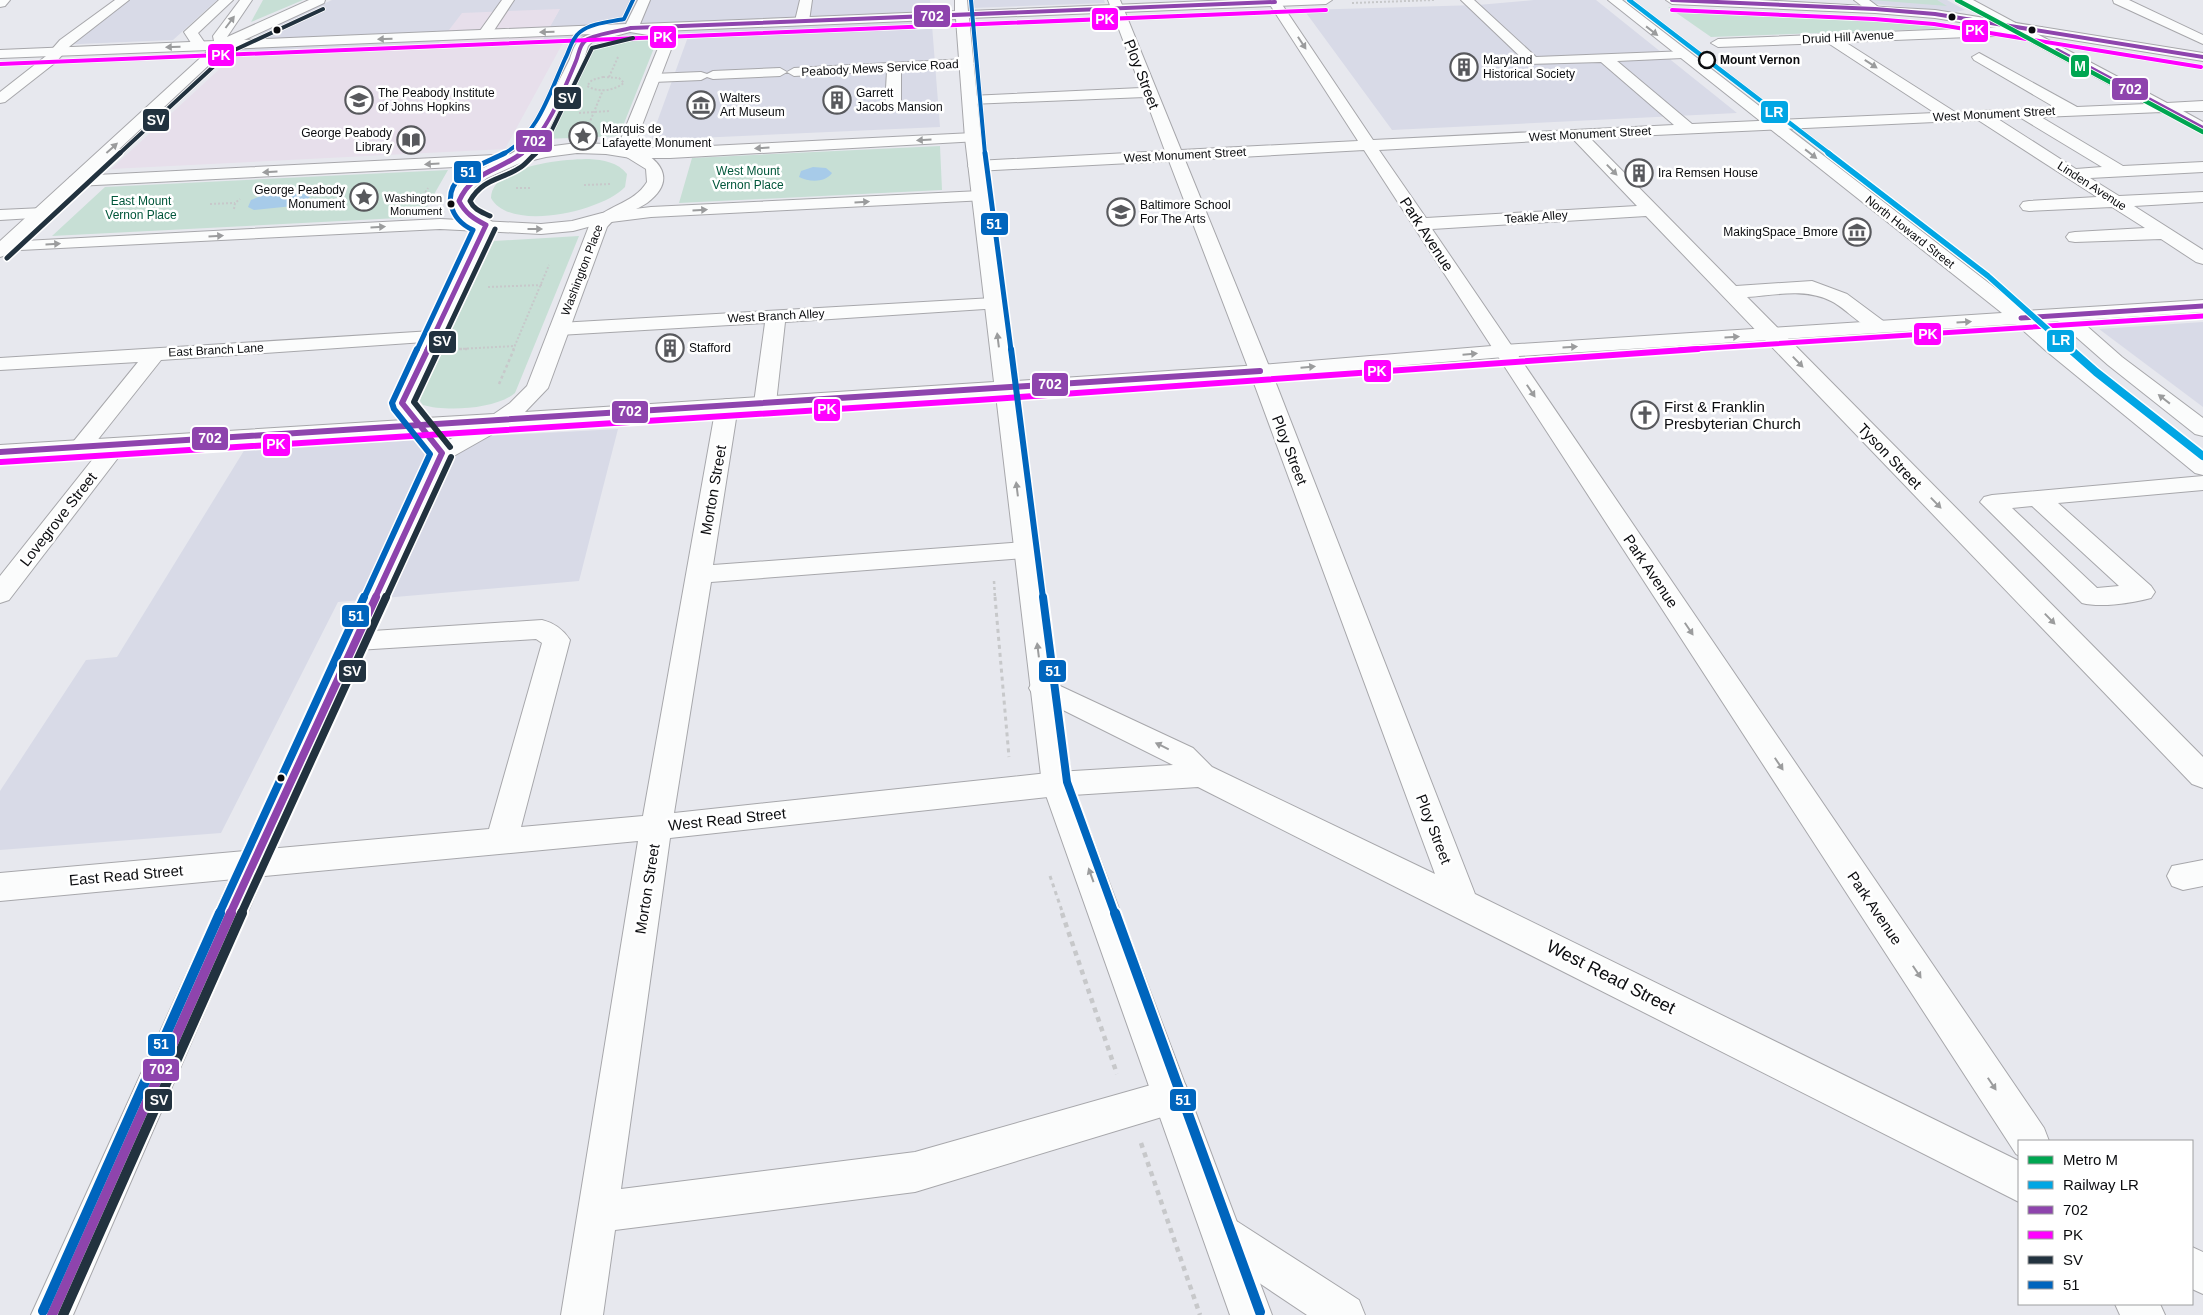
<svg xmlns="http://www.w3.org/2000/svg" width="2203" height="1315" viewBox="0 0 2203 1315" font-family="Arial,sans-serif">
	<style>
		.built { fill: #d8dae7 }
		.education { fill: #e7dfeb }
		.green { fill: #c7dfd5 }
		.water { fill: #a7cbe9 }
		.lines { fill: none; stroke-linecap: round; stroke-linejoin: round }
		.minor-casing { stroke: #a7a7ab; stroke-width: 2 }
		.major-casing { stroke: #a7a7ab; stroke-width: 2 }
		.path-far3 { stroke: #c7c8ca; stroke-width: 2; stroke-dasharray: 2 2; stroke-linecap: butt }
		.path-far2 { stroke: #c7c8ca; stroke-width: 2.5; stroke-dasharray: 3 3; stroke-linecap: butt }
		.path-far1 { stroke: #c7c8ca; stroke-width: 3; stroke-dasharray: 4 4; stroke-linecap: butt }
		.path { stroke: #c7c8ca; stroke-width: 4.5; stroke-dasharray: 5 5; stroke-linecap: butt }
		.minor { fill: #fbfcfc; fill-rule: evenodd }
		.major { fill: #fbfcfc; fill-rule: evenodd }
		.bus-1-far4-casing { stroke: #fff; stroke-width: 5.5 }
		.bus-1-far3-casing { stroke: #fff; stroke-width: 8 }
		.bus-1-far2-casing { stroke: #fff; stroke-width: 9 }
		.bus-1-far1-casing { stroke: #fff; stroke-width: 12 }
		.bus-1-casing { stroke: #fff; stroke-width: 14 }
		.bus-2-far2-casing { stroke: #fff; stroke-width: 5.5 }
		.bus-2-far1-casing { stroke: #fff; stroke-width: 8 }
		.bus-2-casing { stroke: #fff; stroke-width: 9 }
		.bus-3-far4-casing { stroke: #fff; stroke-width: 5.5 }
		.bus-3-far3-casing { stroke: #fff; stroke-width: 8 }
		.bus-3-far2-casing { stroke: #fff; stroke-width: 9 }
		.bus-3-far1-casing { stroke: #fff; stroke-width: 12 }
		.bus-3-casing { stroke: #fff; stroke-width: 14 }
		.bus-4-far4-casing { stroke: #fff; stroke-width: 5.5 }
		.bus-4-far3-casing { stroke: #fff; stroke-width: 8 }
		.bus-4-far2-casing { stroke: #fff; stroke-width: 9 }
		.bus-4-far1-casing { stroke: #fff; stroke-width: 12 }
		.bus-4-casing { stroke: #fff; stroke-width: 14 }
		.bus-1-far4 { stroke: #8e44ad; stroke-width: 4 }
		.bus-1-far3 { stroke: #8e44ad; stroke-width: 5 }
		.bus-1-far2 { stroke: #8e44ad; stroke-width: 6 }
		.bus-1-far1 { stroke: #8e44ad; stroke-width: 8 }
		.bus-1 { stroke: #8e44ad; stroke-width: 10 }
		.bus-2-far2 { stroke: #f0f; stroke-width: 4 }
		.bus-2-far1 { stroke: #f0f; stroke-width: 5 }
		.bus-2 { stroke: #f0f; stroke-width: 6 }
		.bus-3-far4 { stroke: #22323f; stroke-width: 4 }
		.bus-3-far3 { stroke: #22323f; stroke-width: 5 }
		.bus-3-far2 { stroke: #22323f; stroke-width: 6 }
		.bus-3-far1 { stroke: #22323f; stroke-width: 8 }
		.bus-3 { stroke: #22323f; stroke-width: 10 }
		.bus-4-far4 { stroke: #0065bd; stroke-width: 4 }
		.bus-4-far3 { stroke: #0065bd; stroke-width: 5 }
		.bus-4-far2 { stroke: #0065bd; stroke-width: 6 }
		.bus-4-far1 { stroke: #0065bd; stroke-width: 8 }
		.bus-4 { stroke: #0065bd; stroke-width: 10 }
		.rail-1-far2-casing { stroke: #fff; stroke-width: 6 }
		.rail-1-far1-casing { stroke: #fff; stroke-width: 8 }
		.rail-1-casing { stroke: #fff; stroke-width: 11 }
		.rail-1-far2 { stroke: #01a6e4; stroke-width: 4.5 }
		.rail-1-far1 { stroke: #01a6e4; stroke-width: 5.5 }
		.rail-1 { stroke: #01a6e4; stroke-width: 8 }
		.metro-1-casing { stroke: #fff; stroke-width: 6 }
		.metro-1 { stroke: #00a651; stroke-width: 4.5 }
		.oneway { fill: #9b9c9d }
		.bus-dot { fill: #0b0c0f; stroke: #fff; stroke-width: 2 }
		.stop-dot { fill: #fff; stroke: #0b0c0f; stroke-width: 2.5 }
		.labels { text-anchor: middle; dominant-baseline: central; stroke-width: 5; stroke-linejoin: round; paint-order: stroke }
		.far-bus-label { font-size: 11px; fill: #0b0c0f; stroke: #fff; text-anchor: end }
		.far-street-label { font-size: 12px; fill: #0b0c0f; stroke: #fff }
		.far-poi-label { font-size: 12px; fill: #0b0c0f; stroke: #fff; text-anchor: start }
		.far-stop-label { font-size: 12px; font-weight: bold; fill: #0b0c0f; stroke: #fff; text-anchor: start }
		.far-park-label { font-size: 12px; fill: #02573b; stroke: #fff }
		.street-label { font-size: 15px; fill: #0b0c0f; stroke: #fff }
		.poi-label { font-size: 15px; fill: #0b0c0f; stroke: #fff; text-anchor: start }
		.near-street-label { font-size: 18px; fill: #0b0c0f; stroke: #fff }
		.line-badge { stroke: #fff; stroke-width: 2 }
		.badge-label { font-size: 14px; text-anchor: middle; font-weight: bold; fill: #fff }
	</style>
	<rect width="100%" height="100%" fill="#e7e8ee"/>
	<path class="built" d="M118 0H217L173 40 56 45Z
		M332 0H930L940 127 653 140 652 136 689 34 543 39 559 10 439 43 239 51 266 30Z
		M971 0H1104L1105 3 972 8Z
		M1534 0H1596L1737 113 1392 130 1304 10 1478 5Z
		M1869 0H1947L1965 10 1955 12 1876 4Z
		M2203 322V407L2099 329Z
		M618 429 579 581 338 602 221 833 0 850V791L86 660 117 657 245 449Z"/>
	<path class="education" d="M560 9 543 39H565L505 149 111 169 239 51 439 43 462 13Z"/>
	<path class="green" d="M263 0H303L251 22Z
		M1872 0H1937L1947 6Z
		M1668 7 1943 23 1961 27 1959 28 1711 37Z
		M641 38 656 43 619 136 545 139 592 46C607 38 624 39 641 38Z
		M940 146 942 190 679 203 692 158Z
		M589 159C603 160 618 162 627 174L625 187C603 211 510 233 491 198 491 165 565 159 589 159Z
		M448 170 421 217H418L52 236 105 187Z
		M579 236 515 393C496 409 447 412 423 405L420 401 422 391 494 241Z"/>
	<path class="water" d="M813 167 826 168 832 173C825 183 809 182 799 177L801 171Z
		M268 193 312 194 303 205 254 210 248 207 251 200Z"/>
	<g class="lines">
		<g class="minor-casing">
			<path id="minor" d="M115 0H129L70 46 56 62 5 102 0 103V92L46 56 60 40Z
				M219 0H233L198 33 207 46 205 49H195L184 32Z
				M502 0H514L489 38H479L477 35Z
				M800 0H812L809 21 802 25 795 21Z
				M1108 0H1120L1181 150 1358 141 1267 0H1279L1373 140 1674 125 1601 62 1528 64 1461 0H1474L1536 57 1687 51 1689 54 1682 58 1617 61 1692 124 1935 113 1828 43 1718 47 1711 43 1718 39 2004 27 1957 0H1973L2023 27H2042L2044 30 2042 33 2037 34 2167 103 2203 101V111H2183L2203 122V133L2162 112 2041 117 2123 166 2203 162V172L2090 178 2119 196 2203 192V202L2134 206 2203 250V264L2196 262 2161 239 2075 242 2069 241 2066 237 2069 233 2075 232 2145 228 2112 207 2029 211 2023 210 2020 206 2023 202 2029 201 2097 197 1978 120 1590 138 1736 286 1812 281 1847 294 1886 323 1889 327 1886 331C1868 336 1848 309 1831 301 1806 288 1775 295 1747 297L2203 757V788L2192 784 1646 216 1432 229 2044 1128 2049 1141H2019V1156L2016 1154 1364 150 1185 160 1277 386 1475 894 2019 1161V1202L1198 787 1057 796 670 838 621 1189 915 1152 1172 1079 1185 1084 1191 1097 1185 1110 915 1192 615 1230 603 1315H561L638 841 0 901V873L489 829 542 643 536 639 357 650 347 648 343 641 347 634 357 632 542 620C554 623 563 629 570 640L521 827 643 816 716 406 719 401 727 399 735 401 738 406 713 565 1025 542 1034 544 1038 550 1034 556 1025 558 711 582 674 813 1057 772 1173 765 1033 695 1029 688 1033 681 1043 678 1193 748 1212 767 1435 874 1255 386 1169 161 976 171 970 169 968 166 970 163 976 161 1165 151 1145 97 970 104 965 103 963 100 965 97 970 96 1141 88ZM2018 35 2146 104 2077 107 1979 53 1972 57 1974 60 2056 108 1955 112 1845 42ZM2021 118 2102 167 2076 169 1998 119ZM1573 139 1637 206 1426 218 1379 150Z
				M1854 0H1869L1881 9 1880 12H1870Z
				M2113 0H2129L2203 35V44L2114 3Z
				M967 59 974 63 972 66 901 71V106L898 109H888L885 106 887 71 794 76 787 72 780 76 713 79 707 77 701 80 653 82 648 81 646 78 648 75 653 74 701 72 707 74 713 71 780 68 787 72 794 68Z
				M973 133 979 135 981 138 979 141 670 158H631L606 154 577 153 546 157 516 164 76 186 70 185 68 181 70 177 76 176 516 154 546 147 577 143 606 144 631 148H670Z
				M980 191 986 192 989 196 986 200 651 217 603 223 573 231 541 234 440 229 0 251V243L5 242 440 219 541 224 572 221 602 213 651 207Z
				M43 208 49 209 52 213 49 217 0 220V210Z
				M993 298 1000 300 1003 304 1000 308 785 322 776 403 773 408 765 410 757 408 754 403 765 323 559 335 552 333 549 329 552 325 559 323Z
				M432 331 439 333 442 337 439 341 161 360 88 452 80 454 72 452 69 447 138 362 0 370V358Z
				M116 438 124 440 127 445 124 450 9 600 0 603V576L108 440Z
				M2203 476V490L2058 503 2151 586 2155 592 2151 598C2133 603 2100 608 2082 603L1980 502 1984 497 1992 495ZM2032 506 2119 586 2097 588 2012 508Z
				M2203 860V886L2183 890 2172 886 2167 876 2172 866Z
				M1224 1216 1238 1222 1359 1300 1365 1315H1307L1210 1250 1204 1236 1210 1222Z
				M2192 1247 2203 1252V1294L2192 1289Z
				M2115 1304H2160L2165 1315H2120Z"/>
		</g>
		<g class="major-casing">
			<path id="major" d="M0 0H10L5 6 0 7Z
				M240 0H252L227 37 309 0H325L324 3 244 40 626 24 638 0H650L640 24 955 11V0H967L968 11 1232 0H1332L1326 4 969 18 981 138 1015 381 1260 365 1504 345 2002 313 1608 0H1622L2025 311 2203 300V312L2080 320 2122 357 2203 418V436L2195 434 2108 365 2058 321 2038 323 2203 457V475L2195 473 2045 350 2016 324 1504 357 1260 377 1017 394 1072 784 1272 1315H1230L1042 784 996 395 505 427 452 457 269 863 73 1315H31L237 863 430 453 414 432 0 459V445L404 420 391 403 476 227C463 221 456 215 450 201 463 164 507 167 529 138 534 131 538 122 542 114 551 96 561 77 570 59 574 46 577 38 591 34L226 49 6 255 0 257V241L209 50 0 58V50L214 41 213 36ZM956 19 965 138 994 382 525 412 548 388 607 227C617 214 634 212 647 203 674 183 665 162 638 150L636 141 675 39 661 31ZM630 32 648 35 661 41 620 141 625 156 646 169 647 182C633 205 604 205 589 226L527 386 510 403 494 414 426 418 413 403 495 225C487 214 474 218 468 201L475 187 487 178 522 162 542 143 584 59 588 46 592 42ZM469 429 445 442 436 431Z
				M1666 0H1759L1935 10 2203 53V61L1935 18 1875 13 1672 4Z"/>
		</g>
		<path class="path-far3" d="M1352 3 1434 0
			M603 77 619 78 624 83C613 91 599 93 587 86L592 80Z
			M609 77 618 57
			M579 113 610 111
			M589 124 603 90
			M584 185 611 184
			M516 188H531
			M421 199 428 188
			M210 204 235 203
			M234 209 235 203 240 199
			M488 287 542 285
			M459 349 515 346
			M513 350 549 265"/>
		<path class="path-far2" d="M459 349H467
			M499 384 514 349
			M994 581 995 598"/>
		<path class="path-far1" d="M995 597 1009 757
			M1050 876 1063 914"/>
		<path class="path" d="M1062 913 1117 1074
			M1141 1143 1200 1315"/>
		<use href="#minor" class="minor"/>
		<use href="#major" class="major"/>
		<g class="bus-1-far4-casing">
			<path id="bus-1-far4" d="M1672 0 1875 9 1935 14 2203 57
				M2057 50 2203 128
				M521 154C546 135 564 90 576 61 579 54 579 45 586 40 595 34 620 31 631 28L1275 2"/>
		</g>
		<g class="bus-1-far3-casing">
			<path id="bus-1-far3" d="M2021 318 2203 306
				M427 350 486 225C474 219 465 213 459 201 472 171 499 171 522 153"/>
		</g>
		<g class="bus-1-far2-casing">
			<path id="bus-1-far2" d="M0 452 1260 371
				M375 598 442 453 402 403 428 349"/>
		</g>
		<g class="bus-1-far1-casing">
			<path id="bus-1-far1" d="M230 914 376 597"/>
		</g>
		<g class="bus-1-casing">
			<path id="bus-1" d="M52 1315 231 913"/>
		</g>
		<g class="bus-2-far2-casing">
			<path id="bus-2-far2" d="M1672 10 1874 19 1934 24 2201 67
				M0 64 1326 10"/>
		</g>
		<g class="bus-2-far1-casing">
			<path id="bus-2-far1" d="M1679 350 2203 316"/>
		</g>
		<g class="bus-2-casing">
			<path id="bus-2" d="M1 462 978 400 1698 349"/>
		</g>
		<g class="bus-3-far4-casing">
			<path id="bus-3-far4" d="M119 154 228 53 323 9
				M535 154 544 146 592 48 633 38"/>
		</g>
		<g class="bus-3-far3-casing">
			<path id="bus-3-far3" d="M490 216C482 212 474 210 470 201 483 178 502 180 521 167 527 163 531 157 536 153
				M7 258 120 153
				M438 350 495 229"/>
		</g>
		<g class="bus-3-far2-casing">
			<path id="bus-3-far2" d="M439 349 414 402 450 447
				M386 598 451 457"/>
		</g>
		<g class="bus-3-far1-casing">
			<path id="bus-3-far1" d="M241 914 386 597"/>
		</g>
		<g class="bus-3-casing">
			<path id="bus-3" d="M63 1315 242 913"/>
		</g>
		<g class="bus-4-far4-casing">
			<path id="bus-4-far4" d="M971 0 985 154
				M503 154C537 137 550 92 565 59 570 50 571 39 580 32 591 23 610 22 624 19L633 0"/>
		</g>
		<g class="bus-4-far3-casing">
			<path id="bus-4-far3" d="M985 153 1011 350
				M417 350 473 230C462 225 454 217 451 205 445 174 484 164 505 153"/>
		</g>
		<g class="bus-4-far2-casing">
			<path id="bus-4-far2" d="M1011 349 1043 598
				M364 598 430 454 394 409 392 403 417 349"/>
		</g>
		<g class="bus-4-far1-casing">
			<path id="bus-4-far1" d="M1043 597 1067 782 1115 914
				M219 914 364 597"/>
		</g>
		<g class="bus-4-casing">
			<path id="bus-4" d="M1115 913 1260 1312
				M43 1311 220 913"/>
		</g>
		<use href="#bus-1-far4" class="bus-1-far4"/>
		<use href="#bus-1-far3" class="bus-1-far3"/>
		<use href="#bus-1-far2" class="bus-1-far2"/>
		<use href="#bus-1-far1" class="bus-1-far1"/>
		<use href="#bus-1" class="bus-1"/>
		<use href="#bus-2-far2" class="bus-2-far2"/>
		<use href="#bus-2-far1" class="bus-2-far1"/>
		<use href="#bus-2" class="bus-2"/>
		<use href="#bus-3-far4" class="bus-3-far4"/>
		<use href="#bus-3-far3" class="bus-3-far3"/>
		<use href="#bus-3-far2" class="bus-3-far2"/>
		<use href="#bus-3-far1" class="bus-3-far1"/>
		<use href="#bus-3" class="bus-3"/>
		<use href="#bus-4-far4" class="bus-4-far4"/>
		<use href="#bus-4-far3" class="bus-4-far3"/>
		<use href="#bus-4-far2" class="bus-4-far2"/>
		<use href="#bus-4-far1" class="bus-4-far1"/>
		<use href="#bus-4" class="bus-4"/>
		<g class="rail-1-far2-casing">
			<path id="rail-1-far2" d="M1629 0 1830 154"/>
		</g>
		<g class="rail-1-far1-casing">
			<path id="rail-1-far1" d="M1828 153 1988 276 2071 350"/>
		</g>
		<g class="rail-1-casing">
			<path id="rail-1" d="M2070 349 2096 372 2203 456"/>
		</g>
		<use href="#rail-1-far2" class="rail-1-far2"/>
		<use href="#rail-1-far1" class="rail-1-far1"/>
		<use href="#rail-1" class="rail-1"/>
		<g class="metro-1-casing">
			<path id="metro-1" d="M1957 0 2203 132"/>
		</g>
		<use href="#metro-1" class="metro-1"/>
	</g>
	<defs><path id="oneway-solid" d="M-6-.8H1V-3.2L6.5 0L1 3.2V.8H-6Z" transform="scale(1.25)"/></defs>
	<g class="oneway">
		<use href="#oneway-solid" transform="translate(230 22) rotate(-53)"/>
		<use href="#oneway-solid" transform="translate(1652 31) rotate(38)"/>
		<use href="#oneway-solid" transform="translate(547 32) rotate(178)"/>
		<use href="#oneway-solid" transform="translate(385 39) rotate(178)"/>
		<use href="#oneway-solid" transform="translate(1302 43) rotate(57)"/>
		<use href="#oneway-solid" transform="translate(173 47) rotate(178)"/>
		<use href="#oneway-solid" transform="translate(1871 64) rotate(33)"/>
		<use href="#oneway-solid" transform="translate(924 140) rotate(177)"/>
		<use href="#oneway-solid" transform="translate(112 148) rotate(-42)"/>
		<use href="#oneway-solid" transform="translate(762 148) rotate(177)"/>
		<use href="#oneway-solid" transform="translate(1811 154) rotate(38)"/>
		<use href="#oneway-solid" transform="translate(432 164) rotate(177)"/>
		<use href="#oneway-solid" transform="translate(1612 170) rotate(46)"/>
		<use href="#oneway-solid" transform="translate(270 172) rotate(177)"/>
		<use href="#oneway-solid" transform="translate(862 202) rotate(-3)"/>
		<use href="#oneway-solid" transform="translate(700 210) rotate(-3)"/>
		<use href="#oneway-solid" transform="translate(378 227) rotate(-3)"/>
		<use href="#oneway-solid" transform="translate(535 229)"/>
		<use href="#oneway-solid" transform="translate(216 236) rotate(-3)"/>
		<use href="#oneway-solid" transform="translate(53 244) rotate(-3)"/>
		<use href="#oneway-solid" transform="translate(1964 322) rotate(-4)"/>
		<use href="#oneway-solid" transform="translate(1732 337) rotate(-3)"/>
		<use href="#oneway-solid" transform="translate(998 340) rotate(-97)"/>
		<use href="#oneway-solid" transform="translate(1570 347) rotate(-3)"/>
		<use href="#oneway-solid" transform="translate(1470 354) rotate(-5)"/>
		<use href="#oneway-solid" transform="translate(1798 362) rotate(46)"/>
		<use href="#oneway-solid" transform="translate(1308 367) rotate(-5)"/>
		<use href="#oneway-solid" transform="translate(1531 391) rotate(56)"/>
		<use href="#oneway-solid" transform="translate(2164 399) rotate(-142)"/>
		<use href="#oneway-solid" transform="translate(1017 489) rotate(-97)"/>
		<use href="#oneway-solid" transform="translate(1936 503) rotate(46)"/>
		<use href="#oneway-solid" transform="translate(2050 619) rotate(46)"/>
		<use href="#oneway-solid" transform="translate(1689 629) rotate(56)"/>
		<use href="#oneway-solid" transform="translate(1038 650) rotate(-97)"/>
		<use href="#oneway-solid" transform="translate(1162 746) rotate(-154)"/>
		<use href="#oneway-solid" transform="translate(1779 764) rotate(56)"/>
		<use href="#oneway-solid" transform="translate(1091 875) rotate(-110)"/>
		<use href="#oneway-solid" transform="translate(1917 972) rotate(56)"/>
		<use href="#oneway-solid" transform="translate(1992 1084) rotate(56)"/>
	</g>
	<defs>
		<g id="building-ring" transform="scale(1.4375)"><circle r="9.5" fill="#fff" stroke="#58595d" stroke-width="1.5"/><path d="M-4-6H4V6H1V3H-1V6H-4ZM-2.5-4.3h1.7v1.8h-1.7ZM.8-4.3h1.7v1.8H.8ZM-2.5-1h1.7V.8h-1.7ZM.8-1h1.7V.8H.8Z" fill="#58595d"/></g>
		<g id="university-ring" transform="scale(1.4375)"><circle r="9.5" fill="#fff" stroke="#58595d" stroke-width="1.5"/><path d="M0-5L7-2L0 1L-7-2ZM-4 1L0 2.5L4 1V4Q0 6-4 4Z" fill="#58595d"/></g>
		<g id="museum-ring" transform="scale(1.4375)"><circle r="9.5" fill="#fff" stroke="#58595d" stroke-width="1.5"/><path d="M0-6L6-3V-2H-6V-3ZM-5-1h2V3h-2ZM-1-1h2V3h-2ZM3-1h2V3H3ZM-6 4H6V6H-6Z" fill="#58595d"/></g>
		<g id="sight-ring" transform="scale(1.4375)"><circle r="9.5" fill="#fff" stroke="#58595d" stroke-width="1.5"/><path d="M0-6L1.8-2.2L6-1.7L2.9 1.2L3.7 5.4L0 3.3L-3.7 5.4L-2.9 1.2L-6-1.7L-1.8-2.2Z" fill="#58595d"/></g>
		<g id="library-ring" transform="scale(1.4375)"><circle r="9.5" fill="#fff" stroke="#58595d" stroke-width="1.5"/><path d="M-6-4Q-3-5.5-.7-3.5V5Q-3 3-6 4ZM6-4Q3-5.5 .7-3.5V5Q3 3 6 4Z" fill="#58595d"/></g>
		<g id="school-ring" transform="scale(1.4375)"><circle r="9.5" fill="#fff" stroke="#58595d" stroke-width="1.5"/><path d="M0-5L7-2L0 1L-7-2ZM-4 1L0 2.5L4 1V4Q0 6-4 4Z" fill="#58595d"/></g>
		<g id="church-ring" transform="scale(1.4375)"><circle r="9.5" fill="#fff" stroke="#58595d" stroke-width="1.5"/><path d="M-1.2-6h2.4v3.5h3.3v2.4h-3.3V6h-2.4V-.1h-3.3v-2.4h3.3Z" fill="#58595d"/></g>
	</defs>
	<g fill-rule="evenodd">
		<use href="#building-ring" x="1464" y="67"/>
		<use href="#university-ring" x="359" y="100"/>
		<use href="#building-ring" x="837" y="100"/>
		<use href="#museum-ring" x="701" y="105"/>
		<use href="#sight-ring" x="583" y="136"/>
		<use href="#library-ring" x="411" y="140"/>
		<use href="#building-ring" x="1639" y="173"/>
		<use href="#sight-ring" x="364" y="197"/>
		<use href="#school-ring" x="1121" y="212"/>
		<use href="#museum-ring" x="1857" y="232"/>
		<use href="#building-ring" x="670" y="348"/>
		<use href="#church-ring" x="1645" y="415"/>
	</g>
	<g class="bus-dot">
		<circle cx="1952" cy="17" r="4.5"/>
		<circle cx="277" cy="30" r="4.5"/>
		<circle cx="2032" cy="30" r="4.5"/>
		<circle cx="451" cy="204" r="4.5"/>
		<circle cx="281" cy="778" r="4.5"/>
	</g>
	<circle class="stop-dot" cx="1707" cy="60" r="8"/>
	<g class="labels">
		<g class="far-bus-label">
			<text x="442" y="198">Washington<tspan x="442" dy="13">Monument</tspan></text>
		</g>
		<g class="far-street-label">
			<text transform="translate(1848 37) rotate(-3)">Druid Hill Avenue</text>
			<text transform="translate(880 68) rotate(-3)">Peabody Mews Service Road</text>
			<text transform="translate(1994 114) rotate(-3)">West Monument Street</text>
			<text transform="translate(1590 134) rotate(-3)">West Monument Street</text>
			<text transform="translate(1185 155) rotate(-3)">West Monument Street</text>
			<text transform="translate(2092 186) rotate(33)">Linden Avenue</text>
			<text transform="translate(1536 217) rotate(-4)">Teakle Alley</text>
			<text transform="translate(1910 232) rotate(38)">North Howard Street</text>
			<text transform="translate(582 270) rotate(-69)">Washington Place</text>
			<text transform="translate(776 316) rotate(-3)">West Branch Alley</text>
			<text transform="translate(216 350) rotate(-3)">East Branch Lane</text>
		</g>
		<g class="far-poi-label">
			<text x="1483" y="60">Maryland<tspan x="1483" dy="14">Historical Society</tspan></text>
			<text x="378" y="93">The Peabody Institute<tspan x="378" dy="14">of Johns Hopkins</tspan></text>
			<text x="856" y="93">Garrett<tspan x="856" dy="14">Jacobs Mansion</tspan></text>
			<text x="720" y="98">Walters<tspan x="720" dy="14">Art Museum</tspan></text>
			<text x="602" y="129">Marquis de<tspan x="602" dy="14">Lafayette Monument</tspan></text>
			<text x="392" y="133" text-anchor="end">George Peabody<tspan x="392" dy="14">Library</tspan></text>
			<text x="1658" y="173">Ira Remsen House</text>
			<text x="345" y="190" text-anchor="end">George Peabody<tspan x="345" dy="14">Monument</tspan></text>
			<text x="1140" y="205">Baltimore School<tspan x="1140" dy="14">For The Arts</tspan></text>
			<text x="1838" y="232" text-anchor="end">MakingSpace_Bmore</text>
			<text x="689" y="348">Stafford</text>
		</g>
		<g class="far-stop-label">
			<text x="1720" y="60">Mount Vernon</text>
		</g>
		<g class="far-park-label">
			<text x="748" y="171">West Mount<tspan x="748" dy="14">Vernon Place</tspan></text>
			<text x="141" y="201">East Mount<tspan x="141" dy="14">Vernon Place</tspan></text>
		</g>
		<g class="street-label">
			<text transform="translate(1142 74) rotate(69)">Ploy Street</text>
			<text transform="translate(1427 234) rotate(57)">Park Avenue</text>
			<text transform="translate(1290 450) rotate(69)">Ploy Street</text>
			<text transform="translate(1890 456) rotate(46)">Tyson Street</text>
			<text transform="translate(713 490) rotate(-80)">Morton Street</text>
			<text transform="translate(58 519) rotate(-52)">Lovegrove Street</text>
			<text transform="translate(1651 571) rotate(56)">Park Avenue</text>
			<text transform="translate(727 819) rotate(-6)">West Read Street</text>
			<text transform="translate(1434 829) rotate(69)">Ploy Street</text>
			<text transform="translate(126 875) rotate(-5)">East Read Street</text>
			<text transform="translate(647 889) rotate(-81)">Morton Street</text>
			<text transform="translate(1875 908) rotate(56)">Park Avenue</text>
		</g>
		<g class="poi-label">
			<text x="1664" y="406">First &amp; Franklin<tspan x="1664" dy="17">Presbyterian Church</tspan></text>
		</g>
		<g class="near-street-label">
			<text transform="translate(1611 977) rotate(27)">West Read Street</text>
		</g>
	</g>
	<g class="line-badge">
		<rect x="913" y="4" width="38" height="24" rx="5" fill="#8e44ad"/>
		<rect x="1091" y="7" width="28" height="24" rx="5" fill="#f0f"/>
		<rect x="1961" y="19" width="28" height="24" rx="5" fill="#f0f"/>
		<rect x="649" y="25" width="28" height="24" rx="5" fill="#f0f"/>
		<rect x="207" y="43" width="28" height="24" rx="5" fill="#f0f"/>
		<rect x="2070" y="54" width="20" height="24" rx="5" fill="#00a651"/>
		<rect x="2111" y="77" width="38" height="24" rx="5" fill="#8e44ad"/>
		<rect x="553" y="86" width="29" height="24" rx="5" fill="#22323f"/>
		<rect x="1760" y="100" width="29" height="24" rx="5" fill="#01a6e4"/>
		<rect x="142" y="108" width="28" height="24" rx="5" fill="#22323f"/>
		<rect x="515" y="129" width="38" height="24" rx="5" fill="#8e44ad"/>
		<rect x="453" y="160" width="29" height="24" rx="5" fill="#0065bd"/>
		<rect x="980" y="212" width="29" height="24" rx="5" fill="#0065bd"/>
		<rect x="1913" y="322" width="29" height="24" rx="5" fill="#f0f"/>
		<rect x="2046" y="329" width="29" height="24" rx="5" fill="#01a6e4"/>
		<rect x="428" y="330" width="29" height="24" rx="5" fill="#22323f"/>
		<rect x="1363" y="359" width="29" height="24" rx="5" fill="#f0f"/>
		<rect x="1031" y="372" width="38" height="25" rx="5" fill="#8e44ad"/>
		<rect x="813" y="398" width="28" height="24" rx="5" fill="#f0f"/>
		<rect x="611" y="400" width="38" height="24" rx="5" fill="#8e44ad"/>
		<rect x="191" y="426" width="38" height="25" rx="5" fill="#8e44ad"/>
		<rect x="262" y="433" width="29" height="24" rx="5" fill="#f0f"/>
		<rect x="341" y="604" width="29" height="24" rx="5" fill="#0065bd"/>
		<rect x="338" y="659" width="29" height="24" rx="5" fill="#22323f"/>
		<rect x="1038" y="659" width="29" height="24" rx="5" fill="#0065bd"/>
		<rect x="147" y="1033" width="29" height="24" rx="5" fill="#0065bd"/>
		<rect x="142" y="1058" width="38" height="24" rx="5" fill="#8e44ad"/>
		<rect x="144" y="1088" width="29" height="24" rx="5" fill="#22323f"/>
		<rect x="1169" y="1088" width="28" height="24" rx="5" fill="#0065bd"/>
	</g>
	<g class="badge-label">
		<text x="932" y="21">702</text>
		<text x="1105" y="24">PK</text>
		<text x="1975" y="35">PK</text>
		<text x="663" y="42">PK</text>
		<text x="221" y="60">PK</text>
		<text x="2080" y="71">M</text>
		<text x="2130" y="94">702</text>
		<text x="567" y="103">SV</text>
		<text x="1774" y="117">LR</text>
		<text x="156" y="125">SV</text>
		<text x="534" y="146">702</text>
		<text x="468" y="177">51</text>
		<text x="994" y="229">51</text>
		<text x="1928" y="339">PK</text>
		<text x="2061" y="345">LR</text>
		<text x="442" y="346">SV</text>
		<text x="1377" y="376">PK</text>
		<text x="1050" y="389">702</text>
		<text x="827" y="414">PK</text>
		<text x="630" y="416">702</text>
		<text x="210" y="443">702</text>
		<text x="276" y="449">PK</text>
		<text x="356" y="621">51</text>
		<text x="352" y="676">SV</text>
		<text x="1053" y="676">51</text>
		<text x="161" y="1049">51</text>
		<text x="161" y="1074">702</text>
		<text x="159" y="1105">SV</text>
		<text x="1183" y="1105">51</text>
	</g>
	<rect x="2018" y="1140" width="175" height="165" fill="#ffffff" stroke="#9d9e9f"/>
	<rect x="2028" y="1156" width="25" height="8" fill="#00a651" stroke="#9d9e9f"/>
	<text x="2063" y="1165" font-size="15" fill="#0b0c0f">Metro M</text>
	<rect x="2028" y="1181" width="25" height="8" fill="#01a6e4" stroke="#9d9e9f"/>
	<text x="2063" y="1190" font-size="15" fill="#0b0c0f">Railway LR</text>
	<rect x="2028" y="1206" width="25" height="8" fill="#8e44ad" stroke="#9d9e9f"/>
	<text x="2063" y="1215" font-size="15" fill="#0b0c0f">702</text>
	<rect x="2028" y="1231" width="25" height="8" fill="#ff00ff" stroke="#9d9e9f"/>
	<text x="2063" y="1240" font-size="15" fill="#0b0c0f">PK</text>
	<rect x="2028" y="1256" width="25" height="8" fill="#22323f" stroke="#9d9e9f"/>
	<text x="2063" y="1265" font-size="15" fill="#0b0c0f">SV</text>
	<rect x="2028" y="1281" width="25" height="8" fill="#0065bd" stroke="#9d9e9f"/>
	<text x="2063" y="1290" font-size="15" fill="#0b0c0f">51</text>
</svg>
